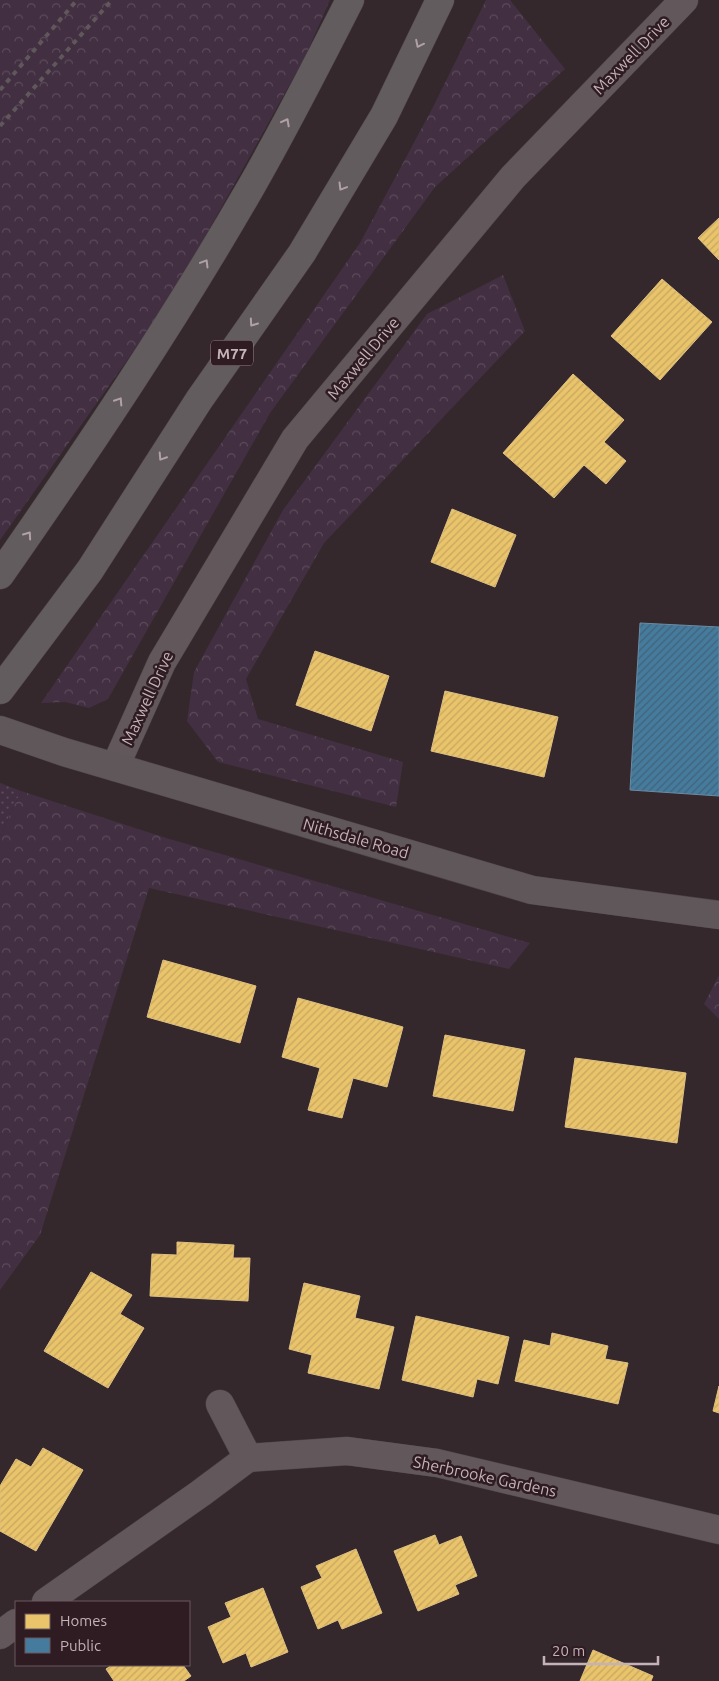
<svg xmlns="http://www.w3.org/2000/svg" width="719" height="1681" viewBox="0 0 719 1681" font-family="Ubuntu,sans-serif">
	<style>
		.grass { fill: url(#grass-dots) }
		.forest { fill: url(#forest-crowns) }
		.homes { fill: url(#homes-hatch); stroke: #debf81 }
		.public { fill: url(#public-hatch); stroke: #6b8ca5 }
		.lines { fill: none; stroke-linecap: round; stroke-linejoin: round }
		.street-casing { stroke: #4d4447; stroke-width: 29 }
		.secondary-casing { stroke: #4d4447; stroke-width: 29 }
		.highway-casing { stroke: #4f4548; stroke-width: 29 }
		.street { stroke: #62585b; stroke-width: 28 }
		.secondary { stroke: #60575a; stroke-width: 28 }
		.highway { stroke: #625c5f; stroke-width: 28 }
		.rail { stroke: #60575a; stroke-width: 4; stroke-dasharray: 5 5; stroke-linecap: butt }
		.oneway { stroke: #b1a1a6 }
		.labels { text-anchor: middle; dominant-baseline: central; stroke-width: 5; stroke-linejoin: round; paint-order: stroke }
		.shield { fill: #2e1c22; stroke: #98858b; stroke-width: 1 }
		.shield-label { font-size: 15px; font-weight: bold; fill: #c5b2b8 }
		.street-label { font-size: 16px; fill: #c5b2b8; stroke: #2e1c22 }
	</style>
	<defs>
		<pattern id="grass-dots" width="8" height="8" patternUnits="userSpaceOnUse" patternTransform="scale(1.25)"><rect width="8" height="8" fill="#422f42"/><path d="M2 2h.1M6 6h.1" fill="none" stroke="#5c4b5b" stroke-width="1.8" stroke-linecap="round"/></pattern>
		<pattern id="forest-crowns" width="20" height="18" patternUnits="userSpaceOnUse" patternTransform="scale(1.25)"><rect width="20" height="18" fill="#422f42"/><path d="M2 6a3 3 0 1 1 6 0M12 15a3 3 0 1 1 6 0" fill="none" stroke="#5c4b5b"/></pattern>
		<pattern id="homes-hatch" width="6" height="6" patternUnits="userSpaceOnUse" patternTransform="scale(1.25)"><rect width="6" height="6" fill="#e9c46a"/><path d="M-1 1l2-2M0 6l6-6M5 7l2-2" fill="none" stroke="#c6a760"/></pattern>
		<pattern id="public-hatch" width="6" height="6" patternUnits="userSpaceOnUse" patternTransform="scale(1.25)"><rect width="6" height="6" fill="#457b9d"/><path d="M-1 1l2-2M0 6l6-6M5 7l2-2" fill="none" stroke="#426279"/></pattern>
	</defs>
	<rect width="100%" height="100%" fill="#34282c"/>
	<path class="grass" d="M0 783 21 791 0 836Z"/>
	<path class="forest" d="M0 0H330L305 57 171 298 0 540Z
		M486 0H510L565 69 435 187 270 413 108 699 89 708 65 702 41 703 360 243 432 109Z
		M503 275 525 331 324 543 246 679 258 719 403 762 396 807 218 762 187 721 194 672 283 510 427 314Z
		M21 791 166 838 530 943 509 969 149 888 40 1235 0 1290V836Z
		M719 975V1019L704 1004Z"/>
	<path class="homes" d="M719 218V260L698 238Z
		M662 279 712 322 660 380 611 336Z
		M573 374 624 420 604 442 626 461 606 484 584 465 554 498 503 453Z
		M452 509 516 535 495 587 431 562Z
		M315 651 389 676 371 731 296 705Z
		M445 691 558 717 544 777 431 751Z
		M163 960 256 986 240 1043 147 1017Z
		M298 998 403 1027 387 1087 353 1078 342 1118 308 1110 320 1068 282 1057Z
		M445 1035 525 1050 513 1111 433 1096Z
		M575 1058 686 1073 677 1143 565 1127Z
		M177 1242 234 1245 233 1258H250L248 1301 150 1296 152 1254 177 1255Z
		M91 1272 132 1295 120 1314 144 1328 108 1388 44 1351Z
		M304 1283 360 1296 355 1318 394 1327 379 1389 308 1373 312 1355 289 1349Z
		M416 1316 509 1337 498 1384 477 1379 473 1397 402 1380Z
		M552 1333 608 1346 605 1359 628 1363 618 1404 515 1381 524 1340 550 1346Z
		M719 1386V1413L713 1411Z
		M43 1448 83 1470 36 1551 0 1531V1486L16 1459 31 1467Z
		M435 1535 439 1545 461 1536 477 1576 455 1585 459 1594 418 1611 394 1551Z
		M356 1549 382 1613 342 1629 338 1620 318 1629 301 1587 322 1578 316 1566Z
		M263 1588 288 1652 251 1667 246 1653 223 1663 208 1627 231 1617 225 1603Z
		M593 1650 653 1676 651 1681H580Z
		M112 1665H183L191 1676 184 1681H114L106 1669Z"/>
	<path class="public" d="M640 623 719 627V796L630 790Z"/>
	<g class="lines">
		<g class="street-casing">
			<path id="street" d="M115 767 162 662 295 439 513 177 684 0
				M220 1404 248 1458
				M46 1602 201 1493 248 1458 347 1451 437 1463 719 1530
				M0 1635 16 1623"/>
		</g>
		<g class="secondary-casing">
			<path id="secondary" d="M0 730 64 752 532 890 719 915"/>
		</g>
		<g class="highway-casing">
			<path id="highway" d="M0 575C88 449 174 321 251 187 286 126 318 63 350 0
				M0 690 90 570 199 400 302 253 384 116 440 0"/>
		</g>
		<use href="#street" class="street"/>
		<use href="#secondary" class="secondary"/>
		<use href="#highway" class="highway"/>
		<path class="rail" d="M0 90 77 0
			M0 126 112 0"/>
	</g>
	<defs><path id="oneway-chevron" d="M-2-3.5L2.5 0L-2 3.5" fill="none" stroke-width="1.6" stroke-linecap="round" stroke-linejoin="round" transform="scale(1.25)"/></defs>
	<g class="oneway">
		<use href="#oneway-chevron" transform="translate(419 44) rotate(116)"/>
		<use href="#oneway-chevron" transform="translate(286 122) rotate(-62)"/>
		<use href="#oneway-chevron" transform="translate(342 187) rotate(121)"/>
		<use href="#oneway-chevron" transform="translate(205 263) rotate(-59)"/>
		<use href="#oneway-chevron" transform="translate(253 323) rotate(125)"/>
		<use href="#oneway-chevron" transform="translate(119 401) rotate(-57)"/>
		<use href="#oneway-chevron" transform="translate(162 457) rotate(123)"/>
		<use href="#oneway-chevron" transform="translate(28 535) rotate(-55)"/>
	</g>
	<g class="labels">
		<rect class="shield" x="211" y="340.5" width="42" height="25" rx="4"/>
		<g class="shield-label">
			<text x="232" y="353">M77</text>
		</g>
		<g class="street-label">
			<text transform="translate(631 55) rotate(-46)">Maxwell Drive</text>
			<text transform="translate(363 358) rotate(-50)">Maxwell Drive</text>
			<text transform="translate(147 698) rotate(-65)">Maxwell Drive</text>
			<text transform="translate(356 838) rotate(16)">Nithsdale Road</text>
			<text transform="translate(485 1476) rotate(12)">Sherbrooke Gardens</text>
		</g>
	</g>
	<rect x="15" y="1601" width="175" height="65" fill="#2e1c22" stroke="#6a585e"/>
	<rect x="25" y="1614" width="25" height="15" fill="#e9c46a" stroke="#6a585e"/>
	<text x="60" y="1626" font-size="15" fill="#c5b2b8">Homes</text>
	<rect x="25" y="1638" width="25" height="15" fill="#457b9d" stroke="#6a585e"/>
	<text x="60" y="1651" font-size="15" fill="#c5b2b8">Public</text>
	<path d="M544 1656v8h114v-8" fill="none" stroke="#c5b2b8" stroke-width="2.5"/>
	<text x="552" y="1656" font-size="15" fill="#c5b2b8" stroke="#2e1c22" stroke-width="4" paint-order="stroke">20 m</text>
</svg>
